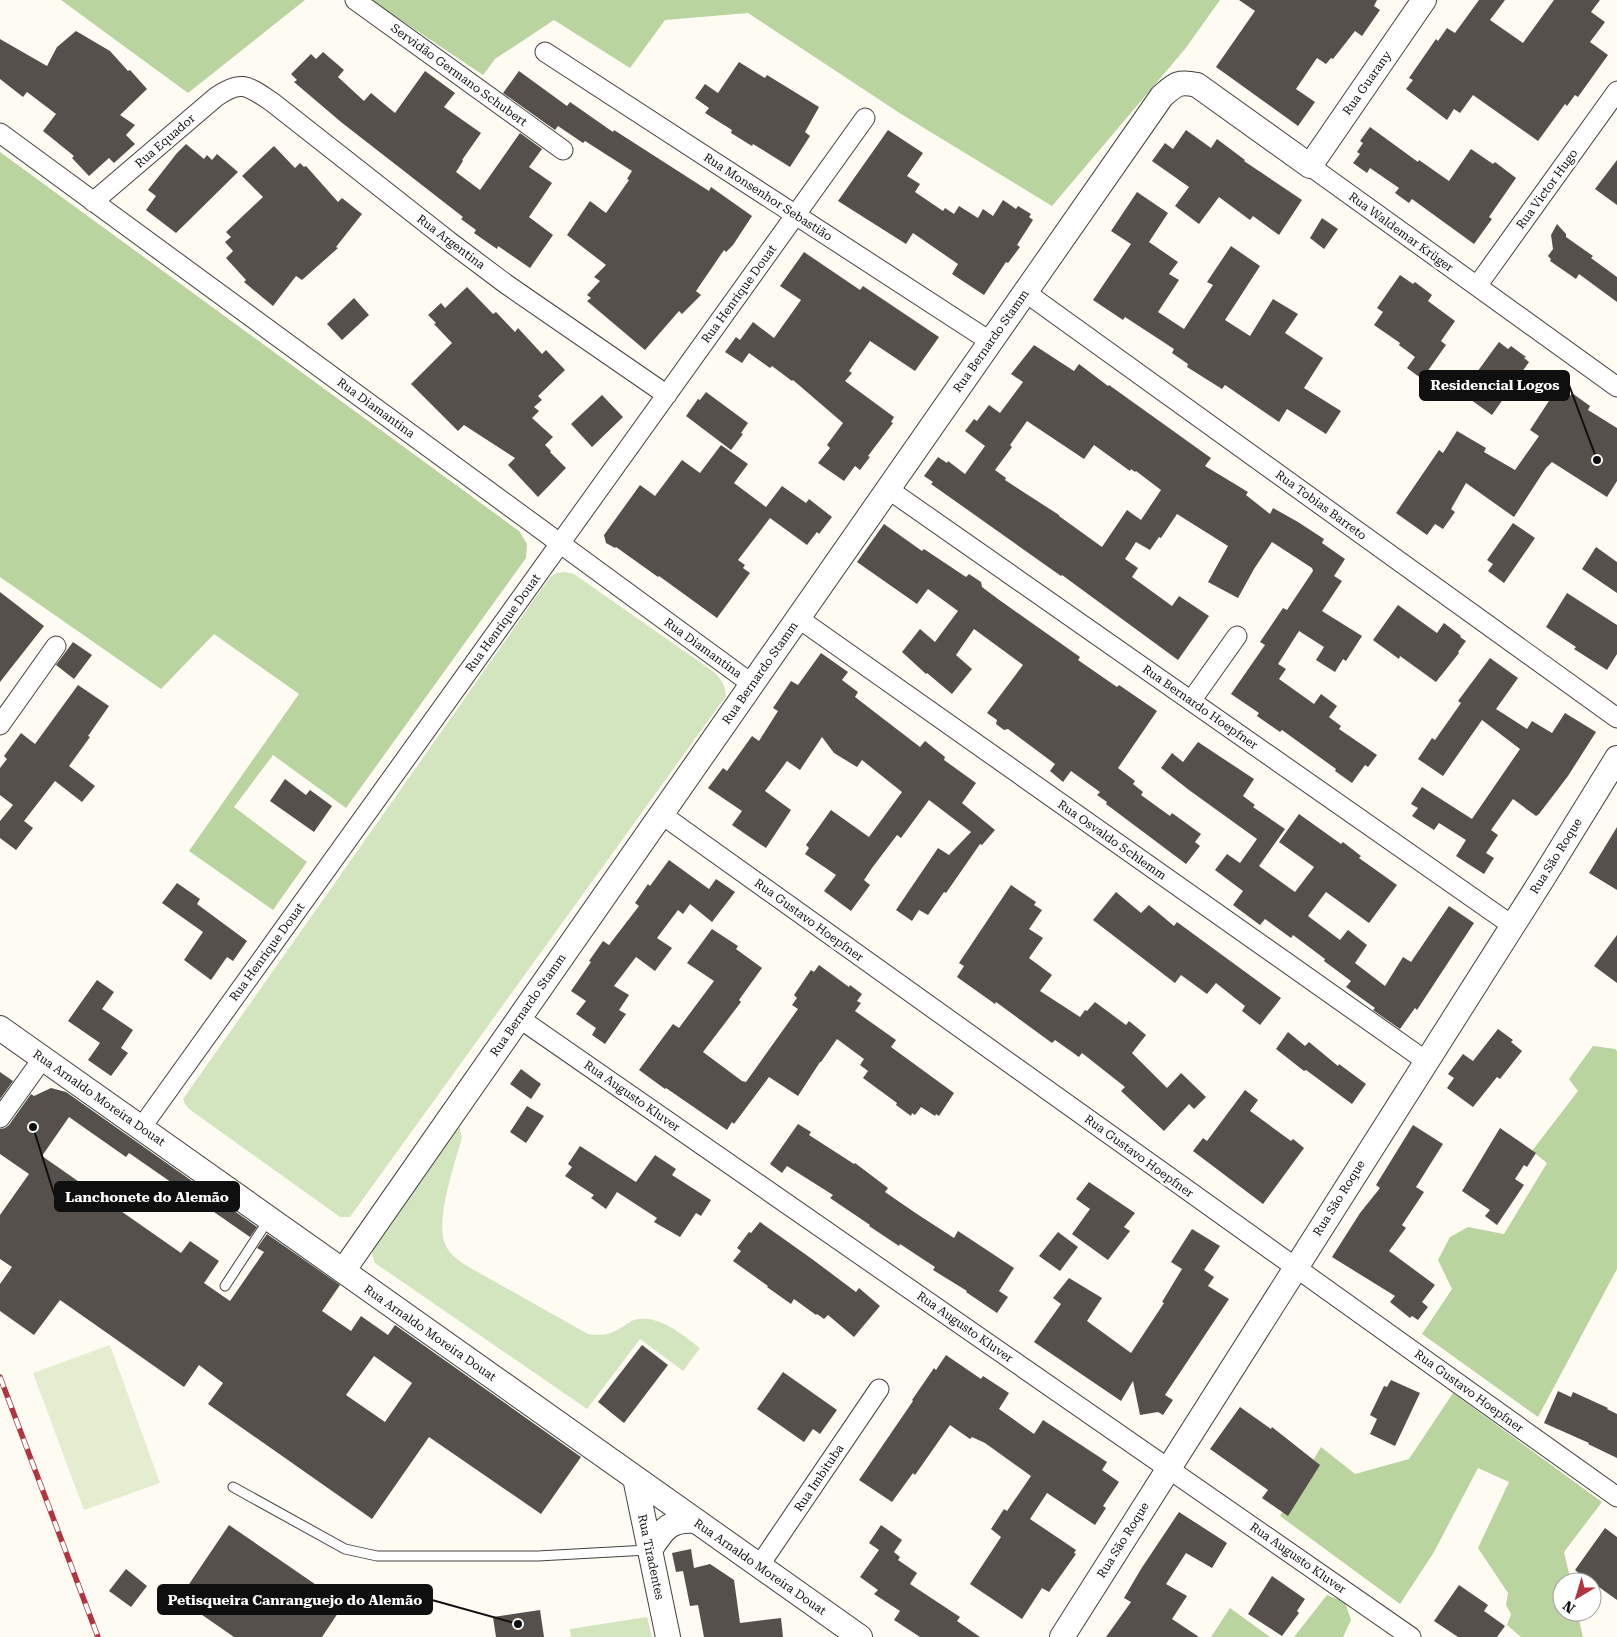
<svg xmlns="http://www.w3.org/2000/svg" width="1617" height="1637" viewBox="0 0 1617 1637" font-family="'Roboto Serif',serif">
	<style>
		.green { fill: #d3e5be }
		.forest { fill: #b9d49f }
		.pitch { fill: #e4edcf }
		.building { fill: #56504c; fill-rule: evenodd }
		.lines { fill: none; stroke-linecap: round; stroke-linejoin: round }
		.service-casing { stroke: #424242; stroke-width: 11 }
		.minor-casing { stroke: #424242; stroke-width: 21 }
		.tertiary-casing { stroke: #424242; stroke-width: 26 }
		.service { stroke: #fff; stroke-width: 9 }
		.minor { stroke: #fff; stroke-width: 19 }
		.tertiary { stroke: #fff; stroke-width: 24 }
		.rail-casing { stroke: #b1343e; stroke-width: 5.5 }
		.rail { stroke: #fff; stroke-width: 4; stroke-dasharray: 11; stroke-linecap: butt }
		.labels { text-anchor: middle; dominant-baseline: central; stroke-width: 5; stroke-linejoin: round; paint-order: stroke }
		.street-label { font-size: 12px; fill: #0f0f0f; stroke: #fff }
		.leader { fill: none; stroke: #0f0f0f; stroke-width: 2 }
		.callout-dot { fill: #0f0f0f; stroke: #fff; stroke-width: 2 }
		.callout { fill: #0f0f0f; stroke: #0f0f0f; stroke-width: 2 }
		.callout-label { font-size: 14px; text-anchor: middle; font-weight: bold; fill: #fff }
	</style>
	<rect width="100%" height="100%" fill="#fefbf2"/>
	<path class="green" d="M565 572 574 574 714 672C722 680 725 685 726 696L350 1217H340L189 1109 185 1104 183 1099 550 577 557 573Z
		M457 1125 460 1128 462 1138C455 1162 435 1221 445 1244 449 1254 458 1260 467 1266L588 1334C605 1336 609 1335 624 1326 627 1324 631 1321 634 1320 658 1313 683 1335 700 1348L683 1371 640 1339 587 1409 375 1263 372 1254 374 1245Z
		M647 1617 652 1637H571L570 1629Z"/>
	<path class="forest" d="M61 0H305L188 93Z
		M371 0H1220L1185 49 1052 206 901 114 748 13 665 20 630 68 554 20 495 59 483 75Z
		M0 152 519 531 527 544 526 558 346 808 273 755 234 807 307 862 273 910 189 851 299 694 214 634 161 689 0 577Z
		M1593 1046 1615 1049 1617 1051V1269L1538 1417 1422 1334 1452 1289 1438 1260 1450 1237 1468 1227 1504 1234 1547 1163 1532 1151 1578 1091 1569 1079Z
		M1453 1393 1602 1502 1564 1552 1571 1582H1562V1612H1577L1583 1637H1521L1507 1625 1511 1614 1506 1605 1508 1593 1478 1548 1509 1482 1478 1468 1434 1552 1400 1604 1280 1516 1321 1447 1355 1474 1409 1459Z
		M1327 1595 1345 1602 1351 1620 1343 1637H1294Z
		M1230 1608 1270 1637H1211Z"/>
	<path class="pitch" d="M110 1345 160 1483 84 1510 33 1373Z"/>
	<path class="building" d="M1239 0H1377L1374 6 1380 10 1362 36 1355 31 1333 59 1331 58 1326 64 1317 58 1296 89 1315 102 1298 126 1216 67 1255 11Z
		M1479 0H1505L1490 20 1523 43 1554 0H1600L1591 12 1605 22 1590 42 1608 55 1578 97 1575 95 1567 106 1565 104 1538 141 1473 95 1460 113 1454 109 1447 120 1406 89 1413 80 1409 78 1436 39 1438 41 1447 28 1455 33Z
		M76 31 110 51 128 71 130 70 147 89 120 115 135 125 126 135 135 144 114 163 109 158 89 176 72 158 74 156 43 131 56 114 27 92 23 97 0 79V39L47 66 57 47Z
		M323 52 344 70 338 77 364 101 371 93 395 113 425 71 455 93 444 107 481 133 462 160 463 161 456 172 480 190 520 133 542 149 529 167 552 183 529 217 553 235 530 268 498 246 497 249 474 233 476 230 461 219 463 217 341 122 294 82 297 80 291 74 311 54 316 59Z
		M739 62 765 78 767 75 819 107 805 132 810 136 790 167 753 144 752 146 731 133 732 130 705 113 709 108 695 98 705 84 718 93Z
		M519 71 567 106 570 102 613 132 614 130 709 191 711 187 752 216 733 245 726 252 724 250 696 291 701 295 682 314 679 311 645 350 587 301 591 298 587 295 600 281 594 277 606 265 567 235 590 201 606 213 629 180 627 179 632 171 585 141 583 143 558 126 555 130 503 93Z
		M1370 127 1418 162 1419 160 1449 181 1471 149 1493 164 1495 162 1516 178 1489 217 1492 219 1474 244 1412 199 1409 203 1395 193 1399 188 1370 168 1367 173 1353 163 1360 154 1357 152 1363 143 1360 141Z
		M888 130 923 153 907 176 920 184 915 192 943 211 945 208 954 214 959 206 978 218 983 209 993 216 1003 200 1016 209 1018 206 1031 214 1029 217 1033 220 1017 245 1020 247 1008 263 1006 262 984 295 952 274 958 264 913 233 906 244 838 201Z
		M1186 130 1211 148 1217 139 1245 160 1244 161 1302 200 1279 235 1253 216 1250 220 1219 197 1199 224 1175 206 1189 187 1152 161 1165 143 1173 149Z
		M186 144 204 159 207 155 212 160 217 154 238 172 176 233 146 210 156 196 148 190 177 153Z
		M274 146 295 168 300 163 304 167 306 166 338 202 342 198 362 214 336 247 338 248 302 280 296 276 273 306 244 282 246 280 226 258 233 251 225 242 231 237 226 232 263 197 242 176Z
		M1617 160V205L1595 189Z
		M1137 192 1168 213 1149 242 1178 262 1169 274 1179 280 1158 312 1184 329 1213 285 1207 282 1231 246 1260 266 1225 320 1250 336 1273 299 1298 314 1285 333 1323 358 1304 388 1341 411 1326 434 1287 409 1279 422 1225 385 1222 389 1187 367 1188 364 1172 353 1174 349 1125 317 1123 320 1093 300 1131 244 1111 231Z
		M1322 218 1338 229 1324 249 1310 238Z
		M1557 224 1566 234V237L1593 256 1591 258 1617 277V302L1579 274 1576 279 1550 261 1551 259 1548 256 1553 249 1551 235Z
		M804 252 860 290 863 286 939 337 915 371 870 341 849 371 852 373 845 381 894 417 891 422 893 423 868 456 870 457 860 470 855 466 844 481 818 463 830 448 827 445 843 423 793 380 792 381 772 366 770 368 749 353 742 363 725 352 736 337 740 340 753 322 774 338 801 300 780 286Z
		M1400 275 1413 284 1415 282 1432 295 1428 301 1455 321 1441 341 1446 345 1422 379 1407 368 1415 357 1399 345 1400 343 1374 325 1383 312 1377 308Z
		M467 287 493 314 496 312 515 332 518 328 542 354 546 350 565 370 538 396 542 400 534 407 539 411 532 418 553 437 545 445 551 451 550 452 566 468 538 497 508 465 515 458 464 425 458 431 411 384 452 343 434 324 436 323 428 315 441 303 445 308Z
		M354 298 369 315 342 340 327 324Z
		M1499 342 1508 349 1511 346 1526 357 1524 358 1529 362 1492 415 1467 397 1478 383 1472 379Z
		M1034 345 1074 371 1079 364 1108 386 1109 385 1211 458 1205 466 1248 492 1246 495 1270 514 1273 508 1298 522 1324 539 1322 543 1345 559 1334 576 1342 581 1322 611 1362 636 1346 661 1343 659 1335 672 1316 660 1324 647 1299 631 1278 664 1286 669 1279 679 1314 704 1321 694 1337 706 1329 717 1341 726 1339 729 1377 755 1368 767 1365 765 1352 783 1335 771 1336 769 1282 730 1280 732 1257 716 1259 713 1231 694 1265 645 1260 642 1283 608 1287 610 1313 571 1312 568 1272 542 1254 569 1238 598 1208 582 1228 546 1177 514 1161 538 1159 537 1150 550 1136 542 1125 559 1138 568 1132 577 1172 606 1179 596 1209 616 1178 660 1062 575 1061 576 948 496 931 484 933 482 924 476 938 457 947 463 948 461 965 474 985 446 965 431 974 419 977 421 989 405 1000 413 1023 382 1011 374ZM1027 421 1084 459 1094 445 1130 471 1131 469 1135 472 1136 471 1161 490 1141 520 1127 510 1102 547 1059 516V515L1005 480 1006 478 995 470 1012 447 1010 445Z
		M1558 387 1570 396 1572 393 1590 406 1588 410 1617 428V481L1607 497 1552 462 1546 468 1514 517 1466 483 1451 509 1455 512 1443 529 1435 524 1427 535 1396 513 1439 450 1443 453 1457 431 1486 448 1484 452 1515 470 1539 436 1530 430Z
		M706 392 748 423 741 433 743 434 731 450 686 416 698 399 700 400Z
		M602 395 623 417 592 447 571 424Z
		M721 445 748 464 734 483 766 507 782 486 806 503 809 499 832 517 819 534 817 532 807 545 770 518 738 560 745 565 743 568 750 573 717 618 659 576 658 577 616 547 615 548 606 543 604 535 640 485 655 496 682 460 700 473Z
		M1513 523 1535 538 1504 583 1488 571 1493 564 1487 560Z
		M884 524 922 551 924 549 966 577 969 574 981 582 982 587 998 599 1080 657 1078 660 1117 687 1119 685 1157 711 1118 768 1135 781 1133 784 1143 792 1141 795 1170 816 1172 813 1201 834 1195 842 1200 846 1186 864 1106 804 1107 802 1097 795 1100 792 1071 771 1063 782 1050 771 1055 764 1008 729 1004 730 996 724 997 720 987 713 1023 665 974 629 956 655 972 669 952 694 927 673 926 674 902 652 920 629 935 642 958 611 928 589 917 604 857 562Z
		M1596 547 1617 562V593L1582 569Z
		M0 592 44 626 0 682Z
		M1567 593 1617 625V654L1607 670 1574 649 1576 647 1546 627Z
		M1398 605 1437 633 1444 623 1461 636 1460 637 1466 641 1458 652 1459 653 1436 682 1400 656 1399 659 1373 640Z
		M73 642 92 655 74 679 56 665Z
		M821 653 848 672 842 680 858 692 855 697 920 747 925 741 945 757 944 760 976 783 962 803 995 830 982 845 980 844 946 893 944 892 928 915 919 910 912 921 896 910 938 848 949 855 971 832 929 800 901 838 897 835 872 868 864 880 870 885 851 911 824 891 836 875 805 854 809 848 806 845 831 810 869 837 902 792 862 760 857 767 834 753 822 737 800 770 787 761 765 791 791 810 766 848 732 825 742 811 708 788 723 768 727 771 752 736 759 741 778 711 773 708 791 681 798 685Z
		M1490 658 1518 678 1496 709 1527 729 1532 721 1552 733 1565 713 1596 732 1568 776 1539 814 1536 816 1513 799 1491 830 1498 835 1486 853 1494 858 1484 874 1456 856 1466 840 1439 823 1434 830 1412 816 1418 808 1411 804 1422 787 1472 819 1520 749 1482 720 1443 776 1418 759 1432 738 1435 740 1461 703 1458 701Z
		M78 685 109 706 88 736 90 737 69 766 95 786 82 802 55 781 24 821 33 828 16 850 0 838V821L13 805 0 795V768L7 759 4 756 21 733 35 744Z
		M1198 742 1254 779 1243 796 1255 805 1253 807 1285 829 1259 866 1295 892 1314 867 1279 842 1299 814 1341 844 1343 842 1361 856 1359 858 1397 885 1369 923 1326 892 1308 916 1340 940 1348 930 1367 945 1355 963 1385 986 1403 957 1411 962 1449 906 1474 923 1417 1010 1415 1008 1400 1029 1373 1010 1375 1008 1346 987 1351 981 1324 961 1325 959 1293 935 1291 938 1265 919 1260 925 1233 905 1243 891 1215 870 1227 854 1240 863 1257 839 1189 790 1161 768 1172 753 1183 762Z
		M285 779 306 795 310 790 332 806 314 832 270 801Z
		M1617 827V890L1589 873Z
		M669 860 709 889 716 879 735 892 712 922 690 904 683 914 678 910 657 938 672 948 655 971 636 957 614 986 629 995 619 1010 626 1014 605 1044 592 1035 596 1028 576 1014 586 1001 571 991 591 962 589 961 603 941 609 945 639 906 635 903 648 884 650 886Z
		M177 883 200 899 197 904 247 941 233 961 227 957 211 980 184 960 203 932 162 903Z
		M1011 885 1036 902 1034 905 1042 910 1029 929 1043 938 1029 958 1052 975 1040 991 1080 1017 1085 1010 1087 1011 1095 1002 1126 1025 1129 1021 1146 1035 1132 1053 1167 1088 1181 1073 1206 1097 1194 1109 1189 1104 1164 1131 1121 1091 1125 1087 1082 1053 1079 1057 1055 1040 1052 1043 996 1002 995 1004 957 977 964 966 959 963Z
		M1116 892 1141 913 1149 905 1174 926 1177 922 1281 998 1260 1025 1242 1011 1245 1006 1216 983 1207 994 1181 975 1175 983 1093 920Z
		M712 929 738 946 736 949 762 968 739 1000 741 1002 703 1052 742 1081 746 1082 798 1009 792 1005 797 998 794 995 811 970 814 972 819 965 849 987 850 985 862 994 857 1001 861 1003 855 1011 896 1040 891 1047 954 1093 939 1116 936 1114 935 1116 921 1107 915 1115 912 1113 911 1116 896 1105 897 1103 863 1078 868 1071 860 1065 864 1059 837 1039 821 1062H820L798 1096 769 1077 734 1124 732 1122 727 1130 666 1088 665 1089 639 1070 673 1024 679 1028 714 981 687 963Z
		M1617 935V983L1594 966Z
		M97 980 114 992 102 1009 133 1030 121 1048 128 1053 111 1076 88 1060 100 1043 68 1021Z
		M1498 1029 1513 1040 1511 1042 1522 1051 1500 1079 1497 1077 1473 1107 1447 1088 1454 1078 1448 1074 1463 1054 1473 1061Z
		M1288 1032 1305 1046 1309 1042 1338 1066 1339 1064 1366 1084 1352 1104 1306 1070 1304 1071 1276 1049Z
		M521 1069 541 1084 531 1099 510 1084Z
		M0 1072 13 1081 0 1099Z
		M51 1088 66 1092 257 1227 250 1237 129 1153 126 1157 69 1117 42 1156 181 1253 190 1241 219 1261 204 1283 230 1301 264 1252 257 1248 267 1234 340 1285 322 1311 351 1331 361 1316 388 1335 395 1325 581 1457 541 1514 429 1437 372 1519 208 1404 223 1383 199 1365 184 1387 60 1300 34 1335 0 1311V1284L12 1267 0 1259V1215L29 1174 0 1154V1129L5 1128 9 1125 31 1094 34 1096ZM374 1356 412 1383 385 1422 346 1395Z
		M1245 1090 1258 1100 1250 1111 1291 1141 1293 1139 1304 1148 1263 1204 1193 1151 1203 1138 1207 1141Z
		M527 1106 544 1116 526 1143 510 1132Z
		M798 1124 811 1132 809 1135 854 1164 855 1163 888 1188 885 1192 917 1214 954 1238 958 1231 1014 1268 999 1291 1008 1297 997 1313 966 1292 967 1291 933 1270 935 1267 900 1244 899 1246 869 1226 870 1225 830 1198 833 1195 787 1166 782 1173 770 1164Z
		M1413 1125 1443 1144 1416 1187 1424 1192 1402 1225 1406 1228 1389 1251 1435 1285 1422 1302 1428 1307 1418 1320 1412 1316 1410 1318 1390 1302 1395 1296 1332 1257 1360 1213 1380 1188 1376 1185Z
		M1500 1128 1536 1153 1527 1167 1524 1165 1515 1179 1524 1185 1497 1225 1485 1216 1490 1210 1462 1191Z
		M580 1146 636 1182 655 1155 676 1169 672 1175 711 1200 701 1216 696 1213 680 1237 654 1222 657 1218 617 1192 606 1209 591 1198 594 1195 565 1176 572 1167 568 1164Z
		M1089 1182 1135 1213 1124 1227 1130 1231 1108 1260 1072 1234 1090 1209 1076 1199Z
		M760 1222 812 1259 856 1292 859 1288 880 1306 854 1337 828 1315 824 1319 817 1314 816 1315 794 1299 791 1304 767 1287 768 1286 733 1261 741 1251 737 1248 749 1232 751 1233Z
		M1192 1229 1220 1246 1204 1270 1214 1277 1208 1286 1229 1299 1165 1395 1173 1400 1163 1415 1158 1412 1140 1415 1133 1381 1121 1401 1034 1342 1061 1304 1053 1298 1069 1278 1102 1298 1087 1321 1131 1353 1164 1303 1162 1302 1182 1269 1171 1262Z
		M1058 1232 1078 1247 1060 1271 1039 1256Z
		M642 1345 668 1365 624 1423 598 1402Z
		M946 1355 981 1379 983 1376 1009 1393 999 1409 1034 1434 1043 1420 1107 1462 1102 1470 1119 1482 1103 1506 1106 1508 1095 1525 1047 1493 1030 1519 1076 1550 1074 1553 1076 1554 1049 1592 1042 1588 1022 1619 970 1584 1001 1537 991 1529 1004 1509 1007 1511 1031 1476 985 1443 972 1437 970 1439 950 1425 915 1475 913 1473 892 1502 859 1480 913 1401 912 1400 934 1368 936 1370Z
		M783 1372 837 1410 820 1434 813 1429 804 1442 757 1409Z
		M1391 1380 1420 1393 1395 1446 1370 1434 1377 1419 1370 1415 1384 1386 1387 1387Z
		M1558 1391 1571 1397 1573 1392 1608 1408 1607 1409 1617 1414V1458L1588 1444 1589 1443 1544 1423Z
		M1240 1407 1271 1429 1272 1427 1320 1465 1288 1516 1262 1498 1268 1490 1210 1449Z
		M1179 1512 1227 1543 1212 1568 1186 1553 1166 1584 1187 1596 1172 1619 1199 1637H1106L1131 1602 1124 1598 1141 1569Z
		M229 1525 344 1604 322 1637H234L179 1599Z
		M881 1525 902 1540 894 1552 900 1557 898 1560 917 1573 910 1584 960 1617 957 1621 980 1637H920L894 1620 900 1611 874 1594 878 1590 860 1577 879 1550 869 1543Z
		M1605 1528 1617 1537V1600L1592 1582H1576L1581 1575 1575 1570Z
		M691 1549 694 1568 710 1564 734 1580 740 1623 781 1618 783 1637H704L698 1605 690 1606 683 1571 676 1572 672 1553Z
		M126 1569 147 1586 131 1607 109 1591Z
		M1272 1576 1305 1599 1297 1611 1299 1613 1282 1636 1248 1614Z
		M1459 1585 1488 1605 1484 1611 1505 1626 1497 1637H1458L1434 1621Z
		M540 1610 544 1637H496L493 1617Z"/>
	<g class="lines">
		<g class="service-casing">
			<path id="service" d="M225 1286 269 1219
				M233 1487 345 1549 377 1556H538L648 1550"/>
		</g>
		<g class="minor-casing">
			<path id="minor" d="M355 0 563 150
				M545 52 991 342
				M0 133 752 684
				M1310 166 1617 387
				M93 202 216 97C241 79 248 86 272 102L450 242 506 284 667 395
				M1477 286 1617 91
				M1025 292 1617 718
				M888 489 1513 926
				M798 618 1426 1061
				M1191 701 1237 636
				M0 725 56 646
				M661 814 1617 1497
				M519 1018 1411 1637
				M0 1118 43 1058
				M141 1128 865 118
				M759 1566 879 1389"/>
		</g>
		<g class="tertiary-casing">
			<path id="tertiary" d="M0 1028 860 1637
				M343 1271 1162 96C1176 84 1178 81 1197 85L1310 166 1424 0
				M635 1478 668 1637
				M650 1550C663 1530 669 1519 695 1521
				M1062 1637 1543 878 1617 758"/>
		</g>
		<use href="#service" class="service"/>
		<use href="#minor" class="minor"/>
		<use href="#tertiary" class="tertiary"/>
		<g class="rail-casing">
			<path id="rail" d="M0 1377 98 1637"/>
		</g>
		<use href="#rail" class="rail"/>
	</g>
	<g class="labels">
		<g class="street-label">
			<text transform="translate(459 75) rotate(36)">Servidão Germano Schubert</text>
			<text transform="translate(1367 83) rotate(-55)">Rua Guarany</text>
			<text transform="translate(165 141) rotate(-41)">Rua Equador</text>
			<text transform="translate(1547 189) rotate(-54)">Rua Victor Hugo</text>
			<text transform="translate(768 197) rotate(33)">Rua Monsenhor Sebastião</text>
			<text transform="translate(1401 232) rotate(36)">Rua Waldemar Krüger</text>
			<text transform="translate(451 242) rotate(37)">Rua Argentina</text>
			<text transform="translate(739 294) rotate(-54)">Rua Henrique Douat</text>
			<text transform="translate(991 341) rotate(-55)">Rua Bernardo Stamm</text>
			<text transform="translate(376 408) rotate(36)">Rua Diamantina</text>
			<text transform="translate(1321 505) rotate(36)">Rua Tobias Barreto</text>
			<text transform="translate(503 623) rotate(-54)">Rua Henrique Douat</text>
			<text transform="translate(703 648) rotate(36)">Rua Diamantina</text>
			<text transform="translate(760 673) rotate(-55)">Rua Bernardo Stamm</text>
			<text transform="translate(1200 707) rotate(35)">Rua Bernardo Hoepfner</text>
			<text transform="translate(1112 840) rotate(35)">Rua Osvaldo Schlemm</text>
			<text transform="translate(1556 856) rotate(-58)">Rua São Roque</text>
			<text transform="translate(809 920) rotate(36)">Rua Gustavo Hoepfner</text>
			<text transform="translate(267 952) rotate(-54)">Rua Henrique Douat</text>
			<text transform="translate(528 1005) rotate(-55)">Rua Bernardo Stamm</text>
			<text transform="translate(632 1096) rotate(35)">Rua Augusto Kluver</text>
			<text transform="translate(99 1098) rotate(35)">Rua Arnaldo Moreira Douat</text>
			<text transform="translate(1139 1156) rotate(36)">Rua Gustavo Hoepfner</text>
			<text transform="translate(1339 1198) rotate(-58)">Rua São Roque</text>
			<text transform="translate(965 1327) rotate(35)">Rua Augusto Kluver</text>
			<text transform="translate(430 1333) rotate(35)">Rua Arnaldo Moreira Douat</text>
			<text transform="translate(1469 1391) rotate(36)">Rua Gustavo Hoepfner</text>
			<text transform="translate(819 1478) rotate(-56)">Rua Imbituba</text>
			<text transform="translate(1123 1540) rotate(-58)">Rua São Roque</text>
			<text transform="translate(651 1557) rotate(78)">Rua Tiradentes</text>
			<text transform="translate(1298 1558) rotate(35)">Rua Augusto Kluver</text>
			<text transform="translate(760 1567) rotate(35)">Rua Arnaldo Moreira Douat</text>
		</g>
	</g>
	<path class="leader" d="M1597 460L1569 385M33 1127L55 1197M518 1624L432 1600"/>
	<g class="callout-dot">
		<circle cx="1597" cy="460" r="5"/>
		<circle cx="33" cy="1127" r="5"/>
		<circle cx="518" cy="1624" r="5"/>
	</g>
	<g class="callout">
		<rect x="1420" y="371" width="149" height="29" rx="5"/>
		<rect x="55" y="1182" width="184" height="29" rx="5"/>
		<rect x="158" y="1585" width="274" height="29" rx="5"/>
	</g>
	<g class="callout-label">
		<text x="1495" y="390">Residencial Logos</text>
		<text x="147" y="1202">Lanchonete do Alemão</text>
		<text x="295" y="1605">Petisqueira Canranguejo do Alemão</text>
	</g>
	<g transform="translate(1577 1597) rotate(218)"><circle r="24" fill="#ffffff" stroke="#9f9f9f"/>
	<path d="M0-4L9 19L0 12L-9 19Z" fill="#b1343e"/>
	<text y="-8" font-size="14" font-weight="bold" text-anchor="middle" fill="#0f0f0f">N</text>
	</g>
</svg>
